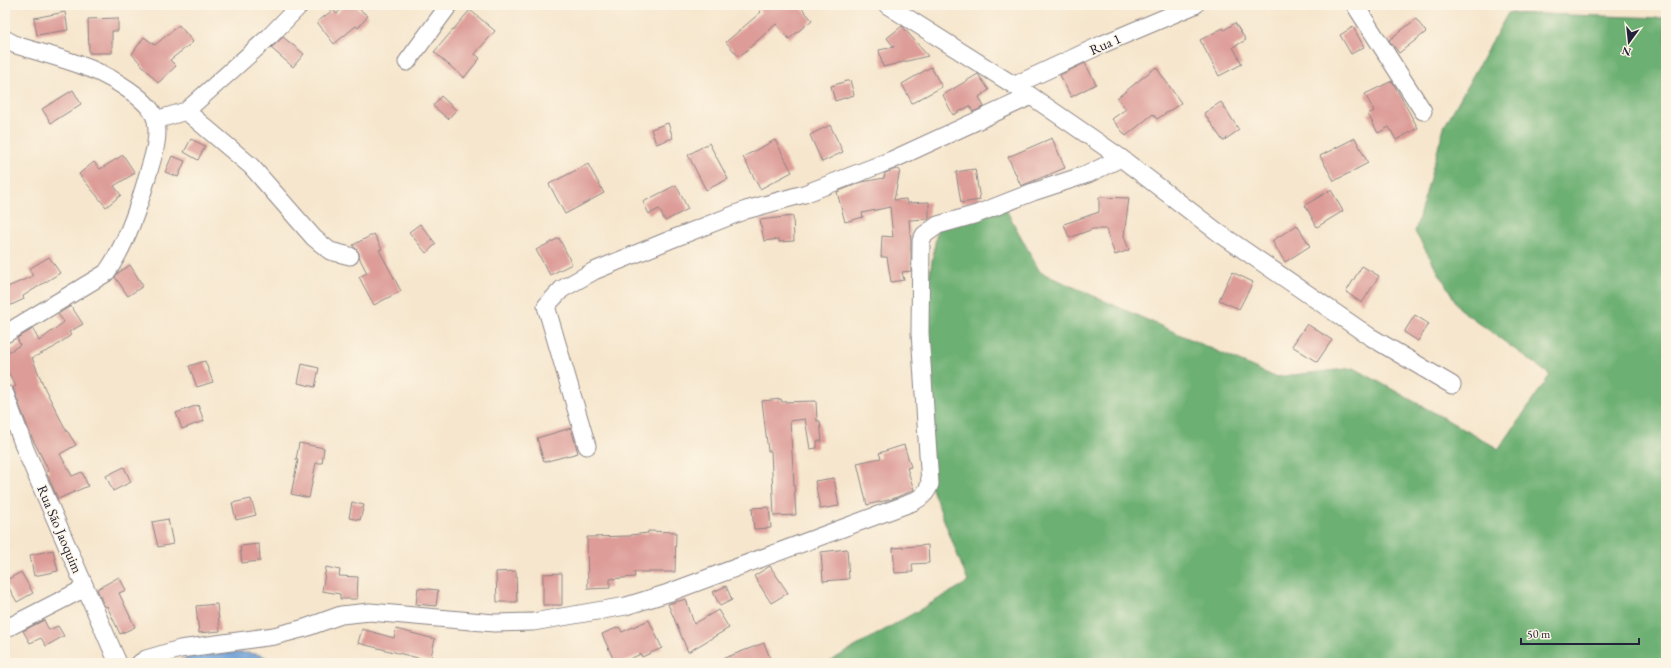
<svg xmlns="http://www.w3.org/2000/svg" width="1671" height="668" viewBox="0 0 1671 668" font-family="'EB Garamond',serif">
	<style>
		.forest { fill: #6db073; stroke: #486957 }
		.water { fill: #6a9dd5; stroke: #466088 }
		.building { fill: #dd9c98 }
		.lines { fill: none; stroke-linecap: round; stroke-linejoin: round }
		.minor-casing { stroke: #8c8484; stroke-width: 19 }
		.minor { stroke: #fff; stroke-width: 17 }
		.labels { text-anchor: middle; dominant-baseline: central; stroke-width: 3; stroke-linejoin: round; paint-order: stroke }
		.street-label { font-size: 14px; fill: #22223b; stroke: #fcf5e5 }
	</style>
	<rect width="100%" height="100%" fill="#fcf5e5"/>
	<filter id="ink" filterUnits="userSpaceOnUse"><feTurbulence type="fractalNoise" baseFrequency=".025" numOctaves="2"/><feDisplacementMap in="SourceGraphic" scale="8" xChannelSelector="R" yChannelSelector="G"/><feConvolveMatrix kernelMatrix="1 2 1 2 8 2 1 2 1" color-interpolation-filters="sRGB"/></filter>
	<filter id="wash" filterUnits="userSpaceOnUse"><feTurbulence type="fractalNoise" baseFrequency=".012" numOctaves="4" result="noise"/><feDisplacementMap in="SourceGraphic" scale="16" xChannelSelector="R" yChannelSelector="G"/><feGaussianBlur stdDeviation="0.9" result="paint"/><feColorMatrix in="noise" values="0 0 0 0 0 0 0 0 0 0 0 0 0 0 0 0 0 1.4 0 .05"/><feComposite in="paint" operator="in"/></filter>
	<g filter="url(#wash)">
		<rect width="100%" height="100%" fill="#f6e6cd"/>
		<path class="forest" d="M1508 13 1666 18V663H827L968 582 930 484 920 333 938 225 1003 204 1040 272 1275 377 1354 368 1499 449 1550 375 1460 309 1415 232 1444 127Z"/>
		<path class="water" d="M228 653C242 653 264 651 273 663H174L191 656Z"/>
		<g id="blocks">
			<path class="building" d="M344 5H354L368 16 358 28 356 26 334 44 317 22 333 10 337 14Z
				M755 5H799L812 20 789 39 776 24 739 57 726 42 761 12Z
				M470 10 495 31 475 54 480 58 464 78 434 52Z
				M65 12 68 30 37 35 34 18Z
				M118 18V31H112V53H89L88 19Z
				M1416 19 1426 32 1399 53 1389 40Z
				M1235 23 1246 40 1233 47 1242 64 1219 76 1200 40 1223 28 1224 30Z
				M179 25 193 42 170 60 176 66 158 83 132 54 144 37 155 45Z
				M902 26 928 56 883 67 879 50 894 47 887 38Z
				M1353 27 1364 47 1351 54 1340 35Z
				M283 37 304 54 293 67 271 48Z
				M1085 63 1096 84 1071 97 1060 75Z
				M931 67 942 87 912 103 902 84Z
				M1156 67 1181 103 1157 119 1153 114 1126 136 1112 119 1126 109 1117 98Z
				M978 74 989 90 979 97 984 107 973 112 970 106 953 115 943 95Z
				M850 80 854 95 835 101 831 86Z
				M1392 81 1418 128 1396 140 1389 127 1378 133 1368 114 1374 111 1365 94Z
				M73 90 81 104 51 123 42 109Z
				M441 96 456 110 448 119 433 106Z
				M1221 102 1239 130 1223 141 1204 113Z
				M668 123 673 138 656 144 651 129Z
				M830 125 843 152 822 162 810 135Z
				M1052 138 1065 168 1021 186 1008 157Z
				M1355 138 1368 163 1334 181 1320 156Z
				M191 139 205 146 198 160 184 152Z
				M775 140 792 172 760 189 743 157Z
				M709 143 728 179 706 190 688 155Z
				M123 155 135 173 114 186 121 195 106 207 79 174 94 162 100 169Z
				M172 156 185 161 178 177 165 172Z
				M588 164 604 193 565 214 549 184Z
				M896 169 900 170 894 200 906 199 907 203 929 202V219L909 220 911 242V271L902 272 904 280 891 282 887 257H881L882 236 893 237 890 207 862 213 863 217 845 222 837 192 862 182 884 178 885 173Z
				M975 169 980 200 961 203 956 172Z
				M676 185 688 209 665 221 659 209 649 214 643 202Z
				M1331 190 1343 211 1317 227 1305 205Z
				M1099 197 1129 198 1124 236 1129 250 1115 255 1106 229H1093L1069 238 1064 224 1099 212Z
				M793 216 794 241 779 242V239L764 241 760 220Z
				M420 224 436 244 426 253 409 232Z
				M1297 225 1310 246 1285 262 1272 241Z
				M374 234 382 249 379 250 401 291 374 305 359 277 367 273 360 259 359 253 353 245Z
				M559 238 572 264 550 275 536 250Z
				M49 257 60 273 23 296 24 299 5 308V288L33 276 29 269Z
				M130 265 143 286 128 296 115 277 118 273Z
				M1362 266 1379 276 1362 303 1346 292Z
				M1232 272 1253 282 1239 309 1219 300Z
				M71 306 83 324 69 332 71 335 53 348 32 358 45 389 67 432H68L76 445 60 454 72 476 82 472 88 486 58 499 46 472 49 471 31 436 13 388 16 386 5 367V354L20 345 17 338 33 329 39 341 64 322 58 314Z
				M1415 315 1429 324 1418 341 1404 332Z
				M1307 324 1332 340 1317 362 1292 346Z
				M205 361 213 382 197 387 189 366Z
				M302 364 319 368 315 387 298 383Z
				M781 399 782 402 816 401 817 421H820L822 441H817V448L810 449 805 419 790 421 796 515 774 516 771 451H768L762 401Z
				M198 405 204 421 182 429 176 413Z
				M571 428 578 453 544 462 537 438Z
				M299 443 324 448 322 463H316L309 498 291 494 298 460H296Z
				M904 445 911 467 907 468 914 490 892 499 867 505 857 463 881 458 879 453Z
				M124 467 131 482 113 491 106 476Z
				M834 478 839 506 820 509 815 481Z
				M251 499 256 515 236 520 232 503Z
				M352 502 364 505 360 520 349 518Z
				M769 507 771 528 754 529 752 508Z
				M168 519 173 544 158 547 152 522Z
				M648 531 676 532 675 572H634L635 577 610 579V588L588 589 587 537 631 536V535L648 533Z
				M259 544 260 561 242 563 240 546Z
				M928 545 929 563 912 564 913 572 895 573 893 548Z
				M847 549 849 579 823 581 821 552Z
				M53 550 58 571 34 576 30 555Z
				M770 566 788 593 771 603 754 576Z
				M326 567 340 570 339 576 358 577 357 599H340V594L322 591Z
				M516 571 517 602H497L496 572Z
				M21 572 33 593 17 602 5 581Z
				M562 573V605H543V574Z
				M119 577 126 590 119 593 135 627 120 634 107 606 105 607 97 589Z
				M726 586 732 600 720 606 713 592Z
				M418 588 438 590 436 606 416 604Z
				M686 599 694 624 718 610 729 628 688 652 668 604Z
				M217 604 220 631 199 633 196 606Z
				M44 620 49 630 58 626 64 636 46 646 41 638 30 643 23 631Z
				M649 620 662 648 642 657 641 654 620 663H615L602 634 619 627 622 632Z
				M362 629 394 638 396 629 435 639 430 661 358 643Z
				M764 643 772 663H714V662Z"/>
		</g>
	</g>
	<g filter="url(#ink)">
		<use href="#blocks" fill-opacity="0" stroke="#8c8484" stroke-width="1"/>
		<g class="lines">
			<g class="minor-casing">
				<path id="minor" d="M887 5 1031 96 1121 158 1219 233 1369 336 1452 385
					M1355 5 1423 111
					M5 39 16 45C41 53 67 59 91 69 110 77 152 100 156 121 160 141 151 162 146 181 137 212 125 247 106 273L5 334
					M407 62 449 5
					M1015 85 1103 44 1195 5
					M186 111 251 166 314 238 330 251 350 256
					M156 120 186 111 270 36 300 5
					M5 394 25 449 118 663
					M587 446 546 306 562 289 594 271 672 239 746 210 804 194 892 160 1031 96
					M5 629 85 588
					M140 663 146 659 180 649 274 636 305 628 341 615 370 612 494 623 533 622 626 606 668 593 913 502C922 497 926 494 930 484L920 333 921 241 924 235 938 225 977 214 1033 192 1088 174 1121 158"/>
			</g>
			<use href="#minor" class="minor"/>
		</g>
	</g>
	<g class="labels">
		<g class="street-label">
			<text transform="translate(1105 44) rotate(-24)">Rua 1</text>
			<text transform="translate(60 529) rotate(67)">Rua São Jaoquim</text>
		</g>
	</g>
	<rect width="1671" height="668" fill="none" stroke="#fcf5e5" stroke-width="20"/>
	<g transform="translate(1629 42) rotate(195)" stroke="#fcf5e5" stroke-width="3" paint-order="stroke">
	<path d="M0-3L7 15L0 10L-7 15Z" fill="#22223b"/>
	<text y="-6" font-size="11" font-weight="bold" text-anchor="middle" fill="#22223b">N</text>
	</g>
	<path d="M1521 638v6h118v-6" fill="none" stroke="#22223b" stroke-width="2"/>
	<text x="1527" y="638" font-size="12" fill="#22223b" stroke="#fcf5e5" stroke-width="3" paint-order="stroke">50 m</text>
</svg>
